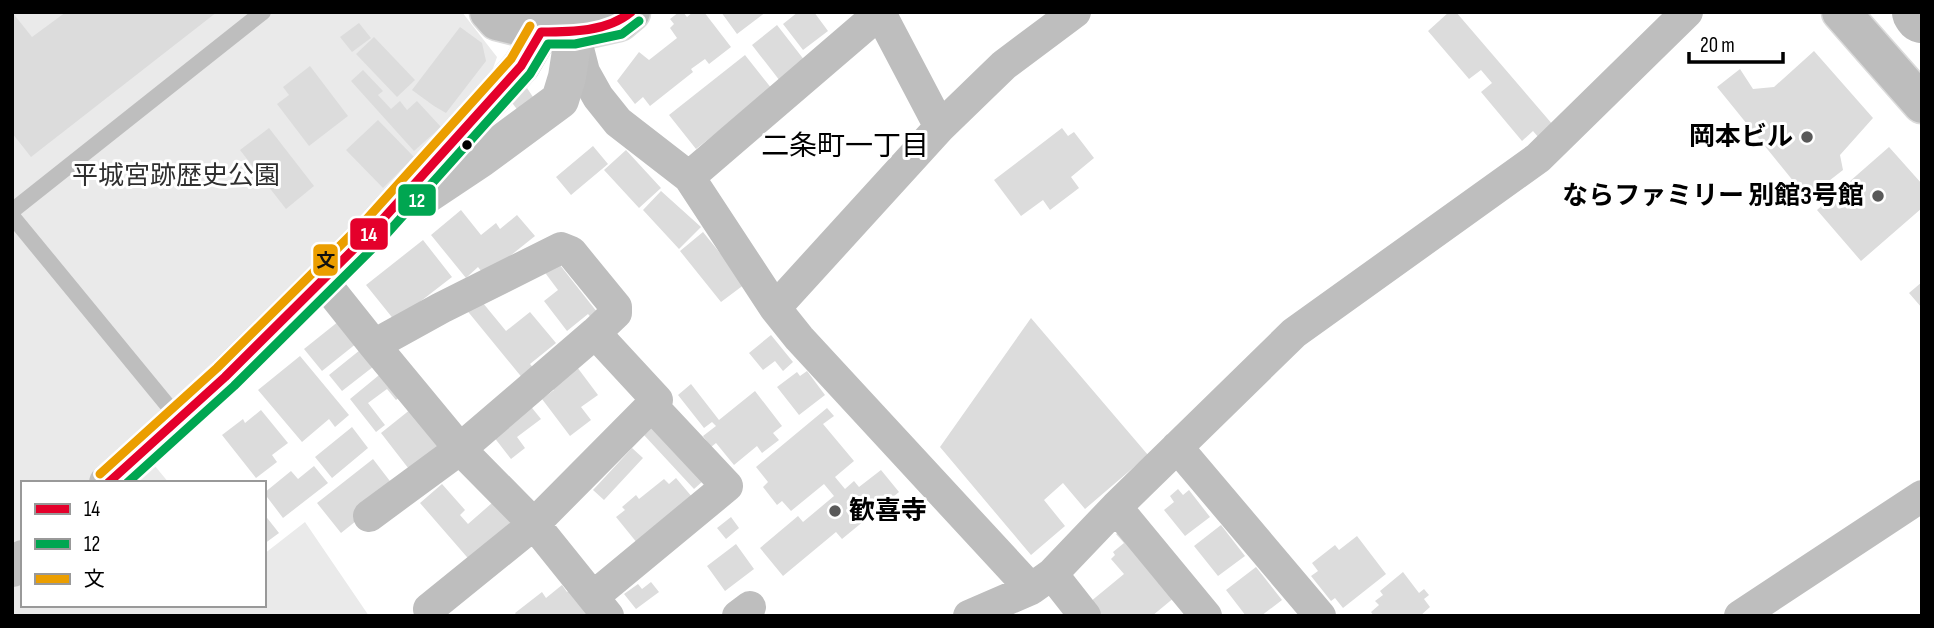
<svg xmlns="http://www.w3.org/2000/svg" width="1934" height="628" viewBox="0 0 1934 628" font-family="'Sofia Sans Condensed','Noto Sans JP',sans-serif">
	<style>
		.green { fill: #eaeaea }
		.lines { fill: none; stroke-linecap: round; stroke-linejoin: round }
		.river { stroke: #bcbcbc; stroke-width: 56 }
		.building { fill: #dcdcdc }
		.primary-casing { stroke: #dbdbdb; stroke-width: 41 }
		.lane { stroke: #bebebe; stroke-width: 16 }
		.street { stroke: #bebebe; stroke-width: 32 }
		.secondary { stroke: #c1c1c1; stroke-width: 38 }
		.primary { stroke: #bdbdbd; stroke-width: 38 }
		.bus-1-casing { stroke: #fff; stroke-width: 14 }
		.bus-2-casing { stroke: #fff; stroke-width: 14 }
		.bus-3-casing { stroke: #fff; stroke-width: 14 }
		.bus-1 { stroke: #e4002b; stroke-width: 9 }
		.bus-2 { stroke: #00a651; stroke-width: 9 }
		.bus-3 { stroke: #eb9e00; stroke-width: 9 }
		.poi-dot { fill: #595959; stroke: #fff; stroke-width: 2.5 }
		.bus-dot { fill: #000; stroke: #fff; stroke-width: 2.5 }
		.labels { text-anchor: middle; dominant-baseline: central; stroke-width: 6; stroke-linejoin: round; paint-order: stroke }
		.poi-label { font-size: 26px; font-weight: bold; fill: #000; stroke: #fff; text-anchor: end }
		.park-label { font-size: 26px; fill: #2f2f2f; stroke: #fff }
		.neighbourhood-label { font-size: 28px; fill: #000; stroke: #fff }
		.line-badge { stroke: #fff; stroke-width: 2.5 }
		.badge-label { font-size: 19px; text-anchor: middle; font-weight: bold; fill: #fff }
		.pale-badge-label { font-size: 19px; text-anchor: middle; font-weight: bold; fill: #111 }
	</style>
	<rect width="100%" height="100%" fill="#fff"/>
	<path class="green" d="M12 12H462L497 57 490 77 388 199 168 407 131 437 169 483H23V605H264V554L305 522 369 616H12Z"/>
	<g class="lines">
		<path class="river" d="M1920 12 1922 15"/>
	</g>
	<path class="building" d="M12 12 32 37 66 12H217L31 157 12 133Z
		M679 12H683L687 17 693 12H704L731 47 709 64 705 59 691 69 693 72 650 106 643 97 635 104 617 81 639 52 649 60 677 38 670 28 674 24 670 19Z
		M721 12H766L737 34Z
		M798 12H814L828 31 803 50 783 24Z
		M1449 12H1456L1553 125 1539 138 1533 131 1522 141 1481 92 1492 83 1481 70 1469 79 1428 31Z
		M359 23 371 38 352 52 340 37Z
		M777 25 805 61 780 81 752 45Z
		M460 27 482 43 486 61 446 113 434 106 412 90Z
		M374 37 415 80 397 97 356 54Z
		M1814 51 1873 118 1840 155 1843 170 1807 198 1717 87 1740 69 1753 89 1774 87Z
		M745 55 772 89 696 149 669 115Z
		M310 66 348 116 309 146 277 104 289 95 283 87Z
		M363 70 383 91 378 95 391 109 400 101 407 110 417 101 441 127 414 151 351 81Z
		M527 88 535 100 519 112 510 100Z
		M378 120 414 157 383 188 346 150Z
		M269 128 314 186 286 209 240 150Z
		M1062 128 1068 136 1074 132 1094 158 1071 177 1079 188 1050 210 1043 200 1021 216 994 180Z
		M593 146 608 164 571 195 556 177Z
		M1889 147 1922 184V208L1861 261 1817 210Z
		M626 150 661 188 639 208 604 170Z
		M661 191 701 227 679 249 643 210Z
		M461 210 481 235 496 223 500 229 517 215 535 236 485 276 478 267 466 278 431 235Z
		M703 232 745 284 721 302 680 251Z
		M423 240 452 277 395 321 366 285Z
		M556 260 601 317 595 322 588 314 567 331 544 301 558 290 543 270Z
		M1922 282V308L1909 293Z
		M478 297 506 331 530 312 556 343 530 364 536 371 524 380 465 308Z
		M1031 318 1148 455 1085 509 1063 483 1044 500 1065 526 1031 555 940 447Z
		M339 321 357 343 322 371 304 349Z
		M771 335 793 362 783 371 775 361 763 370 749 353Z
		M365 346 378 363 342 391 329 375Z
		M300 356 349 415 335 427 329 419 302 442 258 390Z
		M577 367 598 395 581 407 591 420 570 436 542 399 554 390 549 384Z
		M384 371 403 394 396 400 387 389 368 403 385 425 376 432 350 399Z
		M807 371 825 395 799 415 777 387 797 372 800 376Z
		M691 384 719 420 755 391 782 426 773 433 779 440 762 453 757 446 734 465 716 443 711 447 703 436 716 426 712 422 704 428 678 395Z
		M528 403 541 419 517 437 525 448 511 459 490 432Z
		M416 405 447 445 412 473 381 433Z
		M827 408 834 416 823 424 854 461 835 477 845 489 854 481 859 487 881 470 899 492 842 539 836 532 783 576 760 548 798 516 803 522 834 496 824 484 791 511 782 501 777 505 763 487 768 482 756 467Z
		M261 410 288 443 272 455 277 462 256 478 222 435 243 419 245 423Z
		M660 419 703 481 694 489 643 434Z
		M352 427 368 448 332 478 315 457Z
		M632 448 643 458 604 500 593 490Z
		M373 459 396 489 341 533 317 503Z
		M314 466 328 483 283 518 264 493 291 471 298 479Z
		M676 478 698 504 642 549 616 517 625 510 622 507 636 495 639 499 664 479 669 484Z
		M442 484 465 510 460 515 468 524 500 496 523 521 473 564 420 503Z
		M1178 489 1183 495 1189 490 1210 517 1185 536 1164 510 1174 502 1170 496Z
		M264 514 279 533 264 544Z
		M731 517 739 528 726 539 717 528Z
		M1221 525 1245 556 1218 576 1194 546Z
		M1126 526 1181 592 1152 616H1102L1090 602 1124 574 1111 559 1115 555 1113 552 1124 543 1116 534Z
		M1357 536 1386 574 1343 608 1335 598 1331 601 1311 576 1318 571 1312 563 1335 545 1339 550Z
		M736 544 754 569 725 591 707 566Z
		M1256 567 1282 600 1261 616H1246L1226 590Z
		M1403 572 1419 593 1424 589 1429 595 1424 599 1430 607 1420 616H1374L1371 612 1379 605 1375 601 1383 595 1380 591Z
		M651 582 659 592 636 609 624 594 638 584 642 589Z
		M562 585 567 592 574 586 593 609 584 616H517L515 613 542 592 546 598Z"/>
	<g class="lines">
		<g class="primary-casing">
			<path id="primary" d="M489 12 497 21 541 32H574L619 22 631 12
				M1841 12 1922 104"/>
		</g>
		<path class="lane" d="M12 211 263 12
			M12 216 178 418"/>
		<path class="street" d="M880 13 940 127
			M575 37 584 72 598 97 618 122 689 177 775 308 799 338 1031 589 1052 574 1116 507 1294 333 1538 158 1687 12
			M689 177 881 12
			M323 281 374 345 460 449 534 524 608 616
			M775 308 940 127 1004 65 1075 12
			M1177 447 1320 616
			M1116 507 1206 616
			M369 516 460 449 595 333 616 313V307L571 252 561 248 441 308 374 345
			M1052 574 1085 616
			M594 596 727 486 652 406
			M429 609 534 524 657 400 595 333
			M738 616 750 607
			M969 616 1031 589
			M1740 616 1922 496"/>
		<path class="secondary" d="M420 199 480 159 560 100 567 77 574 32
			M108 483 225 377 374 229 521 66 541 32
			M12 568 23 559"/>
		<use href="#primary" class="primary"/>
		<g class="bus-1-casing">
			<path id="bus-1" d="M108 483 225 377 374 229 521 66 541 32C571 32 607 32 631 12"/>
		</g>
		<g class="bus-2-casing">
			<path id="bus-2" d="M127 483 234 386 383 238 530 74 548 44H575L622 34 639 21"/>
		</g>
		<g class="bus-3-casing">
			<path id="bus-3" d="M100 474 217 368 365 221 511 59 530 26"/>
		</g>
		<use href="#bus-1" class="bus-1"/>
		<use href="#bus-2" class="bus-2"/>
		<use href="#bus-3" class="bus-3"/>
	</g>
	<g class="poi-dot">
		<circle cx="1807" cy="137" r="7"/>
		<circle cx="1878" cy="196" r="7"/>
		<circle cx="835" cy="511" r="7"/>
	</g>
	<circle class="bus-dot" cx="467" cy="145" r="6"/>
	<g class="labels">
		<g class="poi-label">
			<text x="1793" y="137">岡本ビル</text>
			<text x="1864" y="196">ならファミリー 別館3号館</text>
			<text x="849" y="511" text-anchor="start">歓喜寺</text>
		</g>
		<g class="park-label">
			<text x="176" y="176">平城宮跡歴史公園</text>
		</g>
		<g class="neighbourhood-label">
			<text x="845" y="146">二条町一丁目</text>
		</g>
	</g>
	<g class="line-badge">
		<rect x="397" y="183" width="40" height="34" rx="7" fill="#00a651"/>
		<rect x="349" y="217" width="40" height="34" rx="7" fill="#e4002b"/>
		<rect x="312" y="243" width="27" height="34" rx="7" fill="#eb9e00"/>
	</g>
	<g class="badge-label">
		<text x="417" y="207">12</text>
		<text x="369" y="241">14</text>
	</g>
	<g class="pale-badge-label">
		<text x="326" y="267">文</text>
	</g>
	<rect width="1934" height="628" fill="none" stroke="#000000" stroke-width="28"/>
	<rect x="21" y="481" width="245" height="126" fill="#ffffff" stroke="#999999" stroke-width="2"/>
	<rect x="35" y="504" width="35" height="10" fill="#e4002b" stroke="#999999" stroke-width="2"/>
	<text x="84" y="516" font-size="21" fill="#000000">14</text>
	<rect x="35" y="539" width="35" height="10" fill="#00a651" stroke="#999999" stroke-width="2"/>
	<text x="84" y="551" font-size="21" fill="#000000">12</text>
	<rect x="35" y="574" width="35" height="10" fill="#eb9e00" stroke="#999999" stroke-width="2"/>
	<text x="84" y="586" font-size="21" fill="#000000">文</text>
	<path d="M1689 52v10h94v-10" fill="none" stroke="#000000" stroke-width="3.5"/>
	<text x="1700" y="52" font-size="21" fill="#000000" stroke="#ffffff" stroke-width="5" paint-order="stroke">20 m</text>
</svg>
